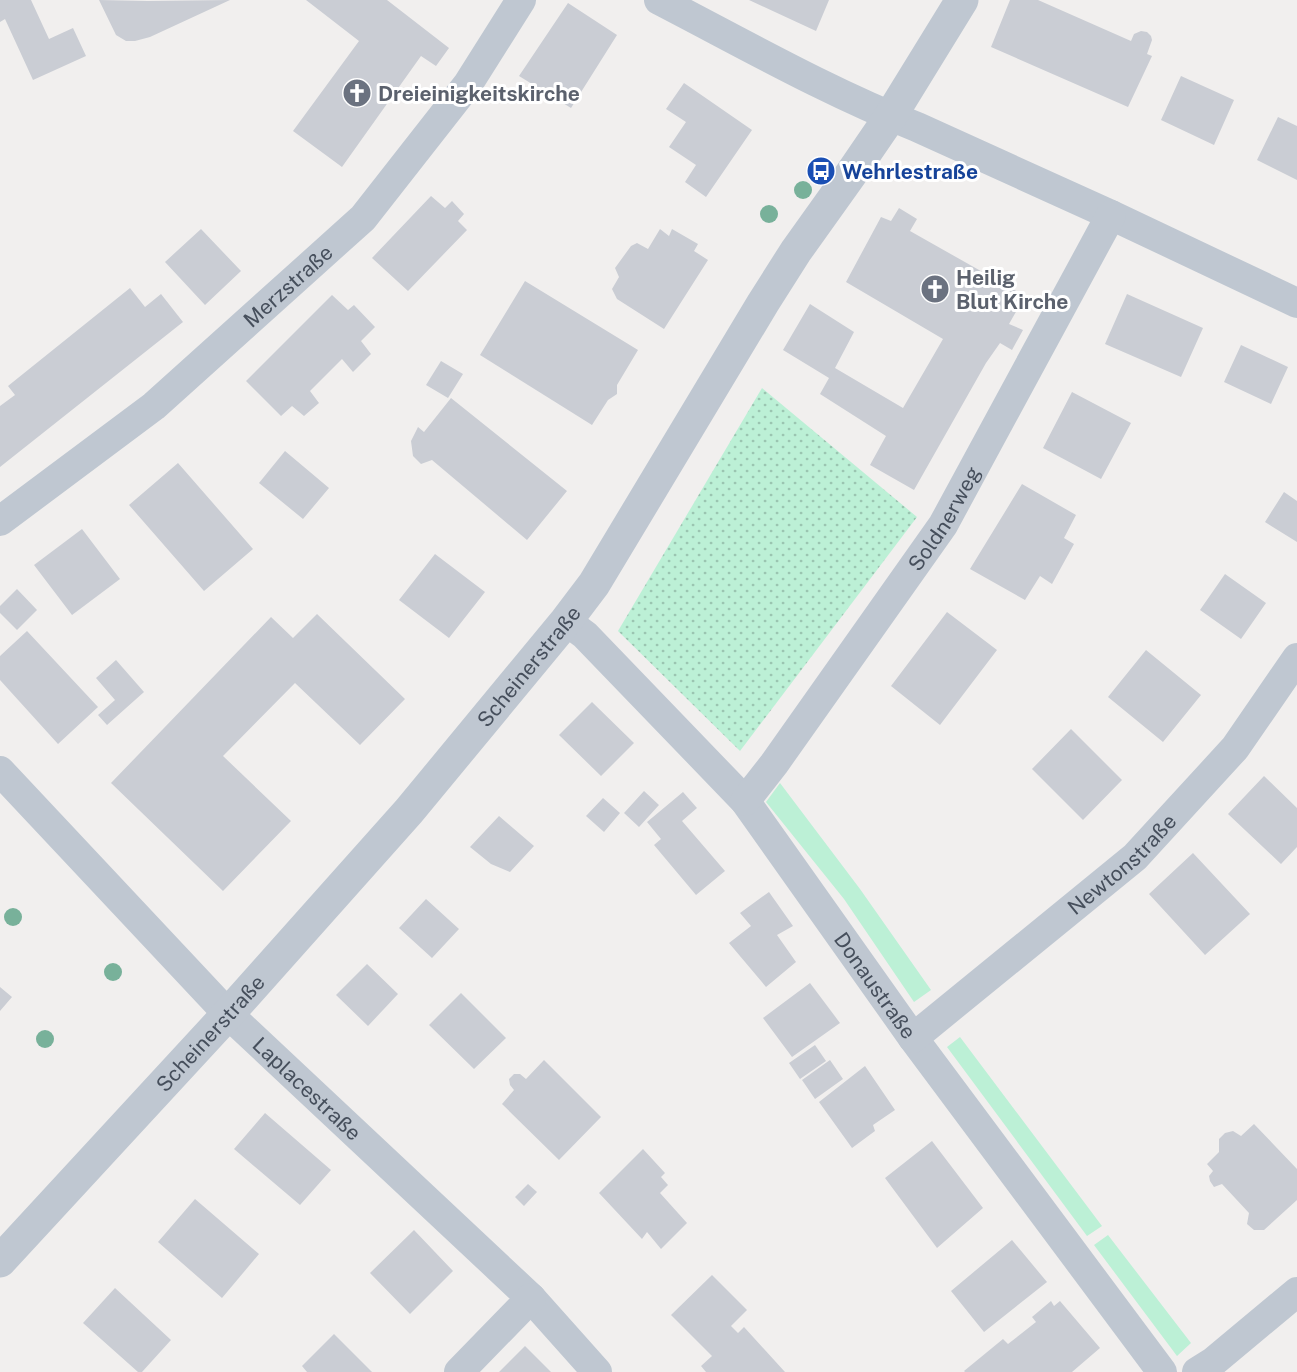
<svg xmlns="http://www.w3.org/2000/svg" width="1297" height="1372" viewBox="0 0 1297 1372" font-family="'Public Sans',sans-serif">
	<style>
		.grass { fill: #bcf0d6 }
		.park { fill: url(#park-dots) }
		.building { fill: #cacdd4 }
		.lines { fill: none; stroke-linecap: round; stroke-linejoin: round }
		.minor { stroke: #bfc7d1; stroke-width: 30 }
		.tertiary { stroke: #bfc7d1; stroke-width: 33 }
		.tree { fill: #78b19a }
		.labels { text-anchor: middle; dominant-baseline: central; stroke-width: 6; stroke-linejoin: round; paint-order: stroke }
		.worship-label { font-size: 21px; font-weight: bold; fill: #5b616d; stroke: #fff; text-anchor: start }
		.transit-label { font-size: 21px; font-weight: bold; fill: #164399; stroke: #fff; text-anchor: start }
		.street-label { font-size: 21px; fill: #464f5c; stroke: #fff }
	</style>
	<defs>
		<pattern id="park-dots" width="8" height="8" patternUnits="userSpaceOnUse" patternTransform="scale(1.5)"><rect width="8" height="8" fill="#bcf0d6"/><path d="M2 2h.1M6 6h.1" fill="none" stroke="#9bc5b1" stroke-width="1.8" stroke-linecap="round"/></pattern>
	</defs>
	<rect width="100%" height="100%" fill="#f1efee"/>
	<path class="grass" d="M780 783 860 889 931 990 914 1002 844 899 766 802Z
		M960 1037 1102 1226 1087 1236 947 1047Z
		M1108 1235 1191 1343 1177 1356 1094 1245Z"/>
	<path class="park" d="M762 388 917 517 740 751 618 631Z"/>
	<path class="building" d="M0 0H31L49 39 73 28 86 56 33 80 5 19 0 22Z
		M99 0 148 1 230 0 150 37 135 41H126L116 35Z
		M306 0H387L449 48 436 66 421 56 342 167 293 131 359 41Z
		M749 0H829L816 31Z
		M1010 0H1038L1131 41 1134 34 1141 31 1147 32 1151 36 1152 40 1147 54 1152 56 1128 107 991 47Z
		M568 3 617 35 571 108 519 76Z
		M1181 76 1234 100 1214 145 1161 120Z
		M684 83 752 130 706 197 685 182 696 165 669 147 686 122 666 109Z
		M1278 117 1297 126V180L1257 160Z
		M431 196 445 208 452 201 464 214 458 221 467 230 408 291 372 258Z
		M899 208 917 219 910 231 1025 296 1009 324 1023 330 1012 350 1000 343 986 363 914 490 870 465 886 436 820 394 829 378 783 350 810 304 854 332 835 368 903 408 943 339 846 282 881 217 891 221Z
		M201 229 241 271 205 305 165 262Z
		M660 229 669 236 672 229 698 244 694 251 708 260 664 329 617 299 612 289 619 277 615 268 631 246 637 243 648 249Z
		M525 281 638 350 617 385V394L608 400 592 425 480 355Z
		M130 288 145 307 161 294 183 322 0 467V406L15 395 8 386Z
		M1127 294 1203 328 1181 377 1105 344Z
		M332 295 348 310 354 305 375 327 361 341 371 354 353 372 342 359 310 391 319 403 304 416 292 406 281 416 246 381Z
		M1241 345 1288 367 1271 404 1224 382Z
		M441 361 463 374 448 398 426 385Z
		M1072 392 1131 423 1101 479 1043 448Z
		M451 398 567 491 527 540 432 460 421 464 413 456 411 441 418 427 424 432Z
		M285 451 329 488 303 519 259 483Z
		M178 463 253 549 204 591 129 505Z
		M1022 484 1076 515 1064 538 1074 544 1052 584 1040 576 1025 600 970 569Z
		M1284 492 1297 501V542L1265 522Z
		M82 529 120 579 72 615 34 565Z
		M435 554 485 592 449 638 399 600Z
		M1225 574 1266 603 1241 639 1200 610Z
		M17 589 37 610 17 630 0 613V606Z
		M947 612 997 650 940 725 891 686Z
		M317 614 405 699 360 745 295 683 223 756 291 821 223 891 111 783 271 617 293 638Z
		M27 631 98 707 58 744 0 680V656Z
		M1146 650 1201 695 1163 742 1108 697Z
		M116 660 144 692 107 725 98 715 115 700 96 678Z
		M592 702 634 743 601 776 559 735Z
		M1071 729 1122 780 1083 820 1032 769Z
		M1264 776 1297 808V847L1281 864 1228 814Z
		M644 791 659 805 639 827 624 813Z
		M683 792 697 808 682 821 725 871 696 895 654 845 661 839 647 822Z
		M603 798 620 813 604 832 586 816Z
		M499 816 534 846 510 872 491 864 470 847Z
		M1193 853 1250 914 1205 955 1149 894Z
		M769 892 793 926 777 935 796 962 766 987 729 943 751 926 740 913Z
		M426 899 459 929 432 958 399 928Z
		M367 964 398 994 368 1026 336 995Z
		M810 983 840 1023 792 1057 763 1018Z
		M0 987 12 997 0 1011Z
		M461 993 506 1038 474 1069 429 1025Z
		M815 1045 826 1061 800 1079 789 1063Z
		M544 1060 601 1117 559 1160 502 1104 514 1090 510 1085 509 1079 514 1074H520L526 1079Z
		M830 1060 843 1079 815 1099 802 1080Z
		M865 1066 895 1110 873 1125 875 1131 852 1148 819 1102Z
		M265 1113 331 1170 300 1205 234 1149Z
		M1254 1124 1297 1169V1200L1264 1230H1254L1247 1224 1249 1213 1222 1184 1214 1187 1210 1181 1209 1176 1213 1171 1207 1164 1219 1152V1139L1225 1133 1233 1131 1241 1136Z
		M932 1141 983 1208 937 1248 885 1178Z
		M643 1149 665 1173 661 1177 668 1185 660 1193 687 1223 661 1249 647 1232 642 1239 599 1193Z
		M528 1184 537 1192 524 1206 515 1197Z
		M195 1199 259 1254 222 1298 158 1242Z
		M414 1230 453 1271 410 1314 370 1273Z
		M1012 1240 1047 1282 984 1332 951 1291Z
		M712 1275 747 1310 731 1326 738 1333 744 1327 785 1372H706L701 1366 712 1356 671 1315Z
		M115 1288 171 1340 142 1372H138L83 1323Z
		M1051 1301 1054 1306 1060 1301 1100 1348 1072 1372H965L964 1371 1003 1339 1008 1344 1036 1322 1032 1317Z
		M334 1334 372 1372H307L302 1366Z
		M525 1346 551 1372H499Z"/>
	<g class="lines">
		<g class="minor">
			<path d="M659 0C744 44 828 92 917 127L1111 215 1297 303"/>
			<path id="s1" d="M0 521 154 406 363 218 468 84 521 0"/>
			<path id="s2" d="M566 621 585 635 745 801 913 1038 1162 1372"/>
			<path id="s3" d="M0 771 228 1014 531 1298 597 1372"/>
			<path id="s4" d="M745 801 774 764 943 525 1111 215"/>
			<path id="s5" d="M913 1038 1135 857 1235 748 1297 658"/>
			<path d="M459 1372 531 1298"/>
			<path d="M1197 1372 1213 1362 1297 1292"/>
		</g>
		<path class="tertiary" id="s6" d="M0 1261 228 1014 409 811 566 621 594 584 763 303 796 251 851 174 890 117 962 0"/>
	</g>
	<g class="tree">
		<circle cx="803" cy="190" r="9"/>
		<circle cx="769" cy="214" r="9"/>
		<circle cx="13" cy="917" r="9"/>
		<circle cx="113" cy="972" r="9"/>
		<circle cx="45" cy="1039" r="9"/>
	</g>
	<defs>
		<g id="church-disc" transform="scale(1.5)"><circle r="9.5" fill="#6b7280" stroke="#fff"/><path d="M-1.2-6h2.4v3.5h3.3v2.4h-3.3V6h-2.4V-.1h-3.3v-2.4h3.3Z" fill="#fff"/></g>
		<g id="bus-disc" transform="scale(1.5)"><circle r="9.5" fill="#1a4fb4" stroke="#fff"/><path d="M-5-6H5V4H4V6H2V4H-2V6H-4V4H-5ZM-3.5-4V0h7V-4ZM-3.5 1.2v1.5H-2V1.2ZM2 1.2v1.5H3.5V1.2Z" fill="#fff"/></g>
	</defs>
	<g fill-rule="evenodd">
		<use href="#church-disc" x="357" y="93"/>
		<use href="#bus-disc" x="821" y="171"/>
		<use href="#church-disc" x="935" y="289"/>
	</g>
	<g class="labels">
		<g class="worship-label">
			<text x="378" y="93">Dreieinigkeitskirche</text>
			<text x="956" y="277">Heilig<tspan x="956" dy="24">Blut Kirche</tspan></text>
		</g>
		<g class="transit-label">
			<text x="842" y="171">Wehrlestraße</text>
		</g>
		<g class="street-label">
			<text stroke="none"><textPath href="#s1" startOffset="372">Merzstraße</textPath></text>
			<text stroke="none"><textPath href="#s4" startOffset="346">Soldnerweg</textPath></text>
			<text stroke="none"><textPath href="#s6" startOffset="796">Scheinerstraße</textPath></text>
			<text stroke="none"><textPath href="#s5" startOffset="272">Newtonstraße</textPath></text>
			<text stroke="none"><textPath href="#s2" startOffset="480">Donaustraße</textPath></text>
			<text stroke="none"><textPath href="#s6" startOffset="310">Scheinerstraße</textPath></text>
			<text stroke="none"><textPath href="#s3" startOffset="442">Laplacestraße</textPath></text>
		</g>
	</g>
</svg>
